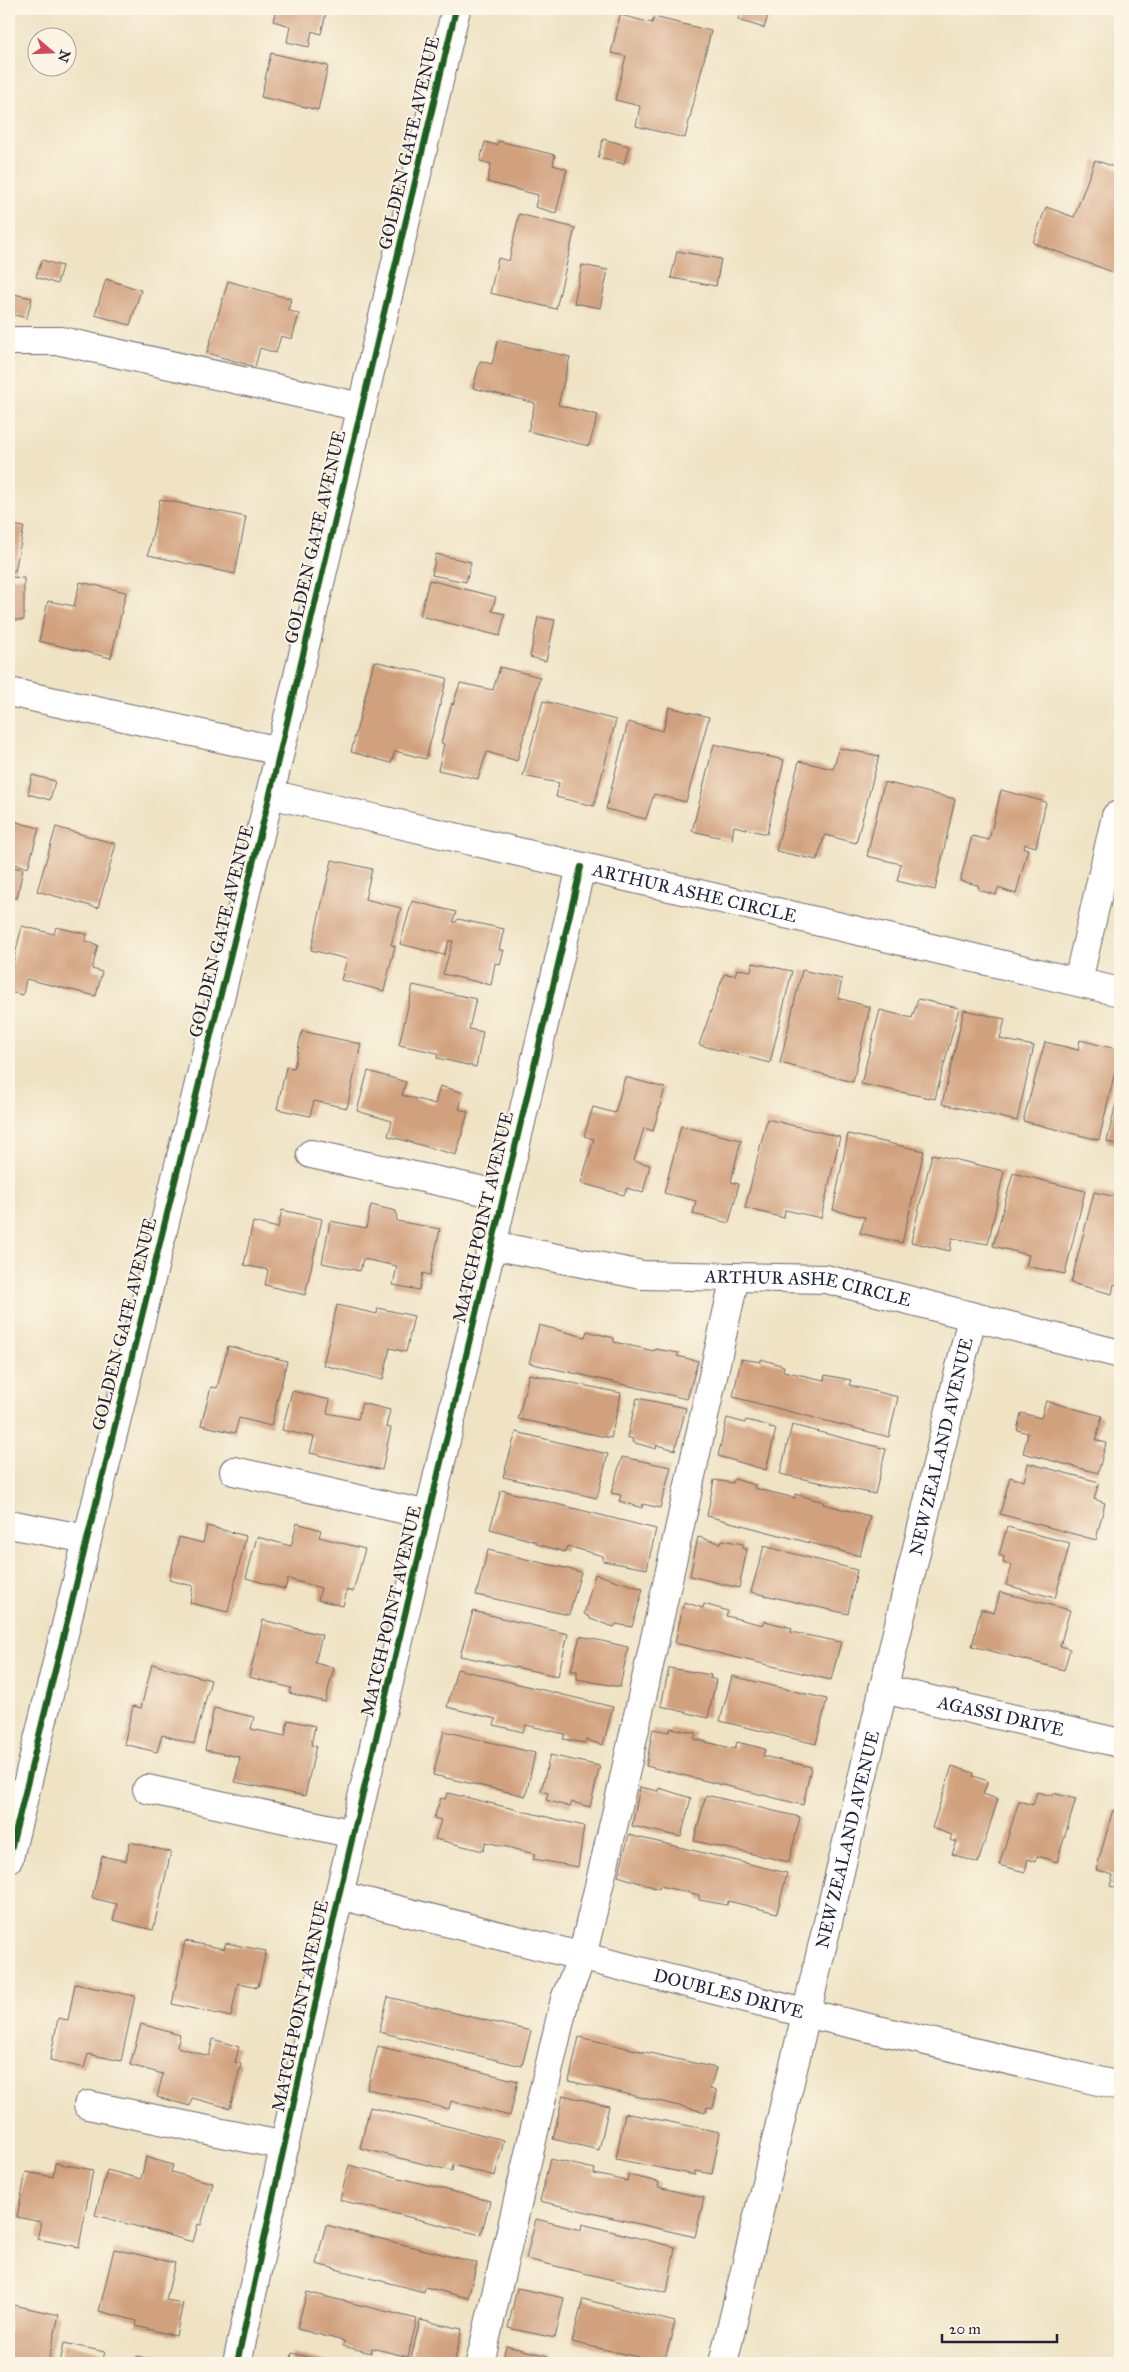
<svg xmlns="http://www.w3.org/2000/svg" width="1129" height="2372" viewBox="0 0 1129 2372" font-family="'IM FELL Great Primer',serif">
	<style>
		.building { fill: #d1a07d }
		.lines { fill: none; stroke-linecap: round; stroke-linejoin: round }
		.minor-casing { stroke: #6a666b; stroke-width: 30 }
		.minor { stroke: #fff; stroke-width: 28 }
		.cycleway-casing { stroke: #fcf5e5; stroke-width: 9 }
		.cycleway { stroke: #1b5e20; stroke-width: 6 }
		.labels { text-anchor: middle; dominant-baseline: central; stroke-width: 4; stroke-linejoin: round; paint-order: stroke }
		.street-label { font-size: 18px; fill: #22223b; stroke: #fcf5e5 }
	</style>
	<rect width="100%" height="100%" fill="#fcf5e5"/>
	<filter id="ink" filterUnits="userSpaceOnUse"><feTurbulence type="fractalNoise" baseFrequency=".02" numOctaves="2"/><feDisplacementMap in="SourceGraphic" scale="10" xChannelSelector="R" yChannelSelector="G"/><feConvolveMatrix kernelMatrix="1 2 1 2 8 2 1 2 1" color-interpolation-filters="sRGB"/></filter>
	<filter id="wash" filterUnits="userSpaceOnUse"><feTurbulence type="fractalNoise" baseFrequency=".0096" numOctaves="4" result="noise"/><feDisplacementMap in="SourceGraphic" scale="20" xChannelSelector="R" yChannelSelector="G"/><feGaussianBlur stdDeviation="1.12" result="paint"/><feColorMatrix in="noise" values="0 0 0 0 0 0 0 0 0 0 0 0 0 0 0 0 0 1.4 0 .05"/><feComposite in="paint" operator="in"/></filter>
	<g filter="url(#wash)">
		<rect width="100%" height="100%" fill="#efe3c4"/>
		<g id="blocks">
			<path class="building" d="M276 9H309L326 13 321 34 312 31 309 47 287 42 290 26 273 21Z
				M741 9H770L764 28 738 20Z
				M620 15 652 23 654 17 711 31 685 138 636 126 640 106 615 100 626 56 611 53Z
				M271 53 328 66 318 110 261 97Z
				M603 139 629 146 624 164 598 158Z
				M499 141 555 155 553 165 567 169 556 213 535 207 538 195 487 182 491 164 480 161 485 142 496 145Z
				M1095 160 1120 169V231L1117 239 1120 240V268L1118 274 1033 243 1046 207 1074 217Z
				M519 214 575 228 556 309 490 293 498 258 509 261Z
				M677 251 721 259 716 286 671 278Z
				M42 260 62 266 57 284 36 277Z
				M582 265 608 270 600 308 574 303Z
				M106 279 141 290 130 325 95 315Z
				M228 281 291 299 288 310 299 314 292 339 281 336 276 353 260 348 255 367 207 353Z
				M14 294 32 298 27 318 10 314Z
				M498 340 570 357 558 405 598 415 589 446 528 431 535 403 473 388 480 361 492 364Z
				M160 499 246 517 235 574 148 555Z
				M9 524 24 527 15 571 9 570Z
				M436 554 471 562 466 582 432 575Z
				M10 577 24 578V620H9Z
				M429 580 496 597 492 611 505 614 500 636 420 616Z
				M80 582 126 592 111 658 39 641 48 601 74 606Z
				M538 617 555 620 546 661 530 657Z
				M374 661 447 678 426 759 395 751 391 763 351 752Z
				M500 667 540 677 517 761 487 752 478 779 438 770 444 744 441 743 452 703 453 705 460 683 493 690Z
				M543 701 616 720 594 806 556 797 559 783 523 776Z
				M669 707 709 717 686 802 654 794 646 819 606 809 628 722 663 731Z
				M714 744 784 760 767 834 734 826 732 840 692 831Z
				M839 748 879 756 856 843 825 835 817 860 776 851 799 761 833 769Z
				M32 775 55 781 50 800 28 794Z
				M884 782 955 799 935 890 897 881 901 864 867 856Z
				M1001 790 1046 802 1036 847 1025 844 1024 848 1028 849 1016 894 998 888 996 895 979 890 978 885 960 881 972 836 989 840Z
				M9 820 39 828 28 868 9 862Z
				M56 827 116 844 98 908 37 891Z
				M332 860 372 869 365 899 401 908 391 945 395 946 384 991 341 980 347 959 311 950Z
				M9 866 23 869 17 898 9 897Z
				M412 901 456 912 453 922H456L458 919 504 929 499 950H504L500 964 495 963 491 985 443 974 453 941H449L444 955 400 944Z
				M22 926 54 934 56 927 87 934 85 941 98 945 92 969 102 972 96 996 26 979 23 995 9 992V979Z
				M753 963 792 971 770 1063 699 1045 724 974 735 975 737 969 751 971Z
				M802 970 842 979 838 998 870 1007 853 1082 780 1063Z
				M413 985 476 999 469 1029 483 1032 476 1067 437 1058 438 1053 399 1045Z
				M918 999 959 1008 935 1099 861 1084 880 1010 912 1018Z
				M964 1010 1005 1019 1000 1039 1034 1046 1017 1121 942 1104Z
				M302 1031 361 1044 347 1108 314 1101 310 1116 277 1109 286 1067 294 1068Z
				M1080 1040 1120 1050 1099 1140 1023 1121 1045 1042 1078 1050Z
				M368 1071 406 1082 402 1095 435 1104 440 1086 464 1093 459 1109 468 1112 456 1155 388 1136 392 1121 357 1111Z
				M625 1077 665 1088 653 1131 644 1128 634 1161 650 1165 643 1193 627 1188 624 1195 581 1183 594 1139 584 1136 593 1107 615 1113Z
				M1120 1085V1145L1107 1142Z
				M767 1119 840 1137 821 1218 785 1210 784 1218 745 1208Z
				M681 1126 741 1140 731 1182 739 1184 729 1223 693 1214 696 1201 664 1193Z
				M848 1134 924 1151 902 1243 860 1233 865 1217 833 1210Z
				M932 1154 1004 1171 988 1244 952 1238 950 1251 911 1242Z
				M1013 1173 1085 1191 1065 1274 1026 1266 1029 1255 993 1246Z
				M1094 1192 1120 1198V1286L1114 1284 1112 1294 1071 1283Z
				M371 1205 396 1211 397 1221 440 1229 430 1275 423 1273 419 1290 393 1285 397 1266 363 1259 360 1271 322 1263 330 1221 366 1228Z
				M282 1210 322 1219 305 1295 265 1285 268 1270 244 1265 253 1222 278 1228Z
				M337 1305 377 1314 378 1308 414 1316 406 1352 390 1348 383 1380 323 1365Z
				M539 1325 585 1337 587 1331 614 1338V1342L654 1351 655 1349 679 1353 677 1356 698 1361 687 1399 529 1363Z
				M228 1346 287 1361 271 1426 239 1418 235 1433 201 1425 211 1387 217 1388Z
				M741 1359 761 1362V1359L784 1366 783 1371 824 1380 825 1375 851 1380 849 1385 898 1397 889 1437 733 1397Z
				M529 1374 621 1393 611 1438 518 1419Z
				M292 1391 330 1400 327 1413 358 1419 362 1403 390 1410 386 1427 391 1428 382 1470 310 1453 314 1437 282 1430Z
				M637 1398 686 1408 675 1450 657 1445 656 1449 632 1442 633 1439 627 1437Z
				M1046 1401 1102 1416 1096 1440 1106 1443 1098 1473 1023 1453 1028 1433 1017 1430 1021 1413 1041 1418Z
				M727 1418 745 1423 746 1420 771 1426 769 1428 776 1429 766 1470 718 1456Z
				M792 1425 886 1449 875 1494 780 1474Z
				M516 1432 608 1454 597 1498 503 1477Z
				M622 1457 671 1467 660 1508 643 1504 642 1508 619 1501 621 1495 611 1493Z
				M1028 1463 1099 1482 1094 1499 1105 1503 1096 1540 1000 1514 1010 1477 1024 1481Z
				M734 1479 755 1485 754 1488 795 1498V1494L824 1502 823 1504 870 1516 860 1556 707 1516 714 1480 733 1483Z
				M501 1490 656 1529 647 1569 603 1561V1556L567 1546 565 1552 536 1544 537 1542 490 1529Z
				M297 1523 321 1530 319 1537 365 1549 353 1592 347 1590 343 1606 318 1600 321 1588 288 1579 285 1589 246 1578 257 1537 291 1546Z
				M207 1526 246 1536 228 1612 190 1603 193 1586 169 1580 179 1537 203 1543Z
				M1007 1527 1070 1543 1055 1598 1006 1585 1012 1565 1003 1563 1004 1557 999 1555Z
				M698 1537 720 1543 722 1540 743 1544V1548L747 1549 739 1588 690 1576Z
				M764 1546 857 1570 848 1614 751 1592Z
				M488 1550 581 1572 569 1615 476 1595Z
				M595 1574 643 1589 632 1627 616 1624 614 1627 590 1619V1617L584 1614Z
				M1000 1592 1070 1610 1060 1646 1070 1649 1064 1670 972 1646 981 1609 994 1613Z
				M684 1602 703 1608 704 1604 728 1611 726 1616 763 1625 765 1621 792 1628 791 1632 841 1642 831 1680 675 1643Z
				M473 1611 568 1634 558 1676 460 1656Z
				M263 1620 322 1635 315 1663 334 1668 325 1702 289 1693 291 1688 249 1677Z
				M580 1636 628 1647 620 1687 577 1679V1671H571Z
				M152 1664 211 1680 194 1744 162 1735 157 1752 124 1744 133 1706 141 1708Z
				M669 1668 711 1675 710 1678 716 1680 708 1718 661 1706Z
				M457 1669 613 1707 603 1745 586 1740 585 1743 563 1739 565 1734 526 1725 523 1732 494 1725 496 1719 447 1707Z
				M732 1676 827 1699 816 1744 720 1721Z
				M214 1708 254 1717 251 1729 285 1736 288 1720 315 1726 311 1745 316 1746 305 1796 235 1782 240 1757 205 1750Z
				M671 1728 696 1733 694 1739 735 1749 737 1742 765 1749 763 1756 811 1767 803 1805 646 1766 653 1729 669 1732Z
				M444 1731 535 1753 526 1796 433 1775Z
				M550 1755 600 1766 590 1807 572 1802 570 1807 546 1800 548 1793 541 1791Z
				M952 1766 974 1773 973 1776 988 1781 983 1794 998 1799 978 1863 952 1854 957 1842 950 1840 952 1835 932 1828Z
				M640 1787 658 1791 659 1788 691 1798 681 1837 632 1826Z
				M1037 1792 1052 1796 1053 1793 1076 1799 1057 1862 1037 1856 1035 1862 1028 1859 1025 1872 999 1865 1019 1801 1033 1805Z
				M448 1793 584 1826 578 1867 533 1859 535 1854 486 1842 483 1851 435 1839 441 1820 434 1818 441 1798 445 1799Z
				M706 1795 800 1817 789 1862 694 1841Z
				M1113 1810 1120 1812V1889L1110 1886 1113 1875 1096 1870Z
				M629 1835 787 1873 777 1913 728 1901 727 1905 699 1900V1895L660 1886 659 1889 618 1876Z
				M130 1842 171 1852 153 1930 113 1920 117 1904 92 1898 102 1856 126 1861Z
				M185 1941 224 1949 226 1943 266 1951 258 1987 238 1983 231 2017 172 2004Z
				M75 1984 135 1996 121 2061 88 2054 84 2068 50 2060 58 2018 68 2020Z
				M388 1997 531 2031 522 2066 379 2032Z
				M141 2024 180 2035 177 2047 209 2056 213 2039 239 2047 235 2062 241 2064 230 2108 192 2098 190 2106 157 2097 163 2074 130 2065Z
				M579 2037 716 2068 710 2089 717 2091 713 2108 707 2107 706 2112 569 2081Z
				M378 2046 518 2081 510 2116 451 2101 449 2109 367 2089Z
				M563 2095 609 2106 599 2150 553 2139Z
				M370 2107 504 2140 495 2176 453 2165 452 2171 360 2148Z
				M625 2113 720 2132 712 2174 695 2171V2175L616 2159Z
				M146 2157 173 2165 171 2172 213 2183 201 2225 198 2224 193 2242 95 2215 107 2170 141 2179Z
				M550 2159 595 2169 594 2174 627 2181 628 2175 659 2182 658 2187 704 2198 695 2237 540 2201Z
				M55 2163 93 2170 79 2247 37 2239 41 2222 17 2217 26 2172 53 2177Z
				M349 2165 490 2201 481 2235 340 2200Z
				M536 2219 581 2230 582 2224 675 2247 667 2293 526 2259Z
				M326 2225 477 2263 468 2298 425 2287 424 2292 316 2264Z
				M114 2249 175 2263 166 2300 183 2303 176 2336 136 2326 137 2321 99 2311Z
				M517 2288 564 2298 555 2338 508 2328Z
				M307 2292 417 2319 408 2357 372 2348 371 2353 343 2346 344 2341 297 2329Z
				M583 2299 675 2322 664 2363 572 2342Z
				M9 2304 59 2315 48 2363H9Z
				M420 2320 462 2329 454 2363H413L415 2358H411Z
				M64 2343 105 2352 102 2363H60Z
				M506 2346 548 2356 547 2360 555 2363H502Z
				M292 2353 331 2363H290Z
				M137 2356 165 2362V2363H135Z"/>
		</g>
	</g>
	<g filter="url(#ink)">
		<use href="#blocks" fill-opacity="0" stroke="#6a666b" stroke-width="1"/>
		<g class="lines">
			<g class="minor-casing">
				<g id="minor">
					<path d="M9 341H61L361 407"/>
					<path d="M9 692 280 751"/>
					<path id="s1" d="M270 794 1120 992"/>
					<path d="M1078 981 1116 816"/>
					<path d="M311 1154 503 1195"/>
					<path id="s2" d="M492 1245 642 1275 826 1279 1120 1354"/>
					<path d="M234 1471 428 1515"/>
					<path d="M9 1524 87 1539"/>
					<path id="s3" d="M883 1689 1120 1743"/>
					<path d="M147 1789 354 1834"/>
					<path d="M9 1858 270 794 456 9"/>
					<path id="s4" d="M339 1895 805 2013 1120 2086"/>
					<path d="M88 2105 285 2146"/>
					<path d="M237 2363 339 1895 581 867"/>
					<path d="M480 2363 565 1999 582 1957 617 1810 735 1277"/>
					<path id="s5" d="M723 2363 972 1317"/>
				</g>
			</g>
			<use href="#minor" class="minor"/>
			<g class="cycleway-casing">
				<path id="cycleway" d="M9 1858 270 794 456 9
					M237 2363 339 1895 581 867"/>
			</g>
			<use href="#cycleway" class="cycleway"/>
		</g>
	</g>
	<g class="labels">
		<g class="street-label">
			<text transform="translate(409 143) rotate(-77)">GOLDEN GATE AVENUE</text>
			<text transform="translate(315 537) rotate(-77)">GOLDEN GATE AVENUE</text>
			<text stroke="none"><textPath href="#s1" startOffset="436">ARTHUR ASHE CIRCLE</textPath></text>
			<text transform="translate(221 931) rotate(-76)">GOLDEN GATE AVENUE</text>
			<text transform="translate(483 1217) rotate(-77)">MATCH POINT AVENUE</text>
			<text stroke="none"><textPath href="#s2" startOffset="320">ARTHUR ASHE CIRCLE</textPath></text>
			<text transform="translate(124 1324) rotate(-76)">GOLDEN GATE AVENUE</text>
			<text stroke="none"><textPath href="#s5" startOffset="942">NEW ZEALAND AVENUE</textPath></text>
			<text transform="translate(391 1611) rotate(-77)">MATCH POINT AVENUE</text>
			<text stroke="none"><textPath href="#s3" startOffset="121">AGASSI DRIVE</textPath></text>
			<text stroke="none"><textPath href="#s5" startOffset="538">NEW ZEALAND AVENUE</textPath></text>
			<text stroke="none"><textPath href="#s4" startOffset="402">DOUBLES DRIVE</textPath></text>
			<text transform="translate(300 2006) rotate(-78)">MATCH POINT AVENUE</text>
		</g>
	</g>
	<rect width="1129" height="2372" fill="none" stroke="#fcf5e5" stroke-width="30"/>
	<g transform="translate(52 52) rotate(109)"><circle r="24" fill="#fcf5e5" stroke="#a5a1a1"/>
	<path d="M0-4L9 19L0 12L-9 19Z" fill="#d1495b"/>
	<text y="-8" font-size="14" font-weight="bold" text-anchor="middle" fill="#22223b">N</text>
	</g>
	<path d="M942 2334v8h115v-8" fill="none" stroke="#22223b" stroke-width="2.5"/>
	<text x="949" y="2334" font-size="15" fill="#22223b" stroke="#fcf5e5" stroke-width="4" paint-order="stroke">20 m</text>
</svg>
